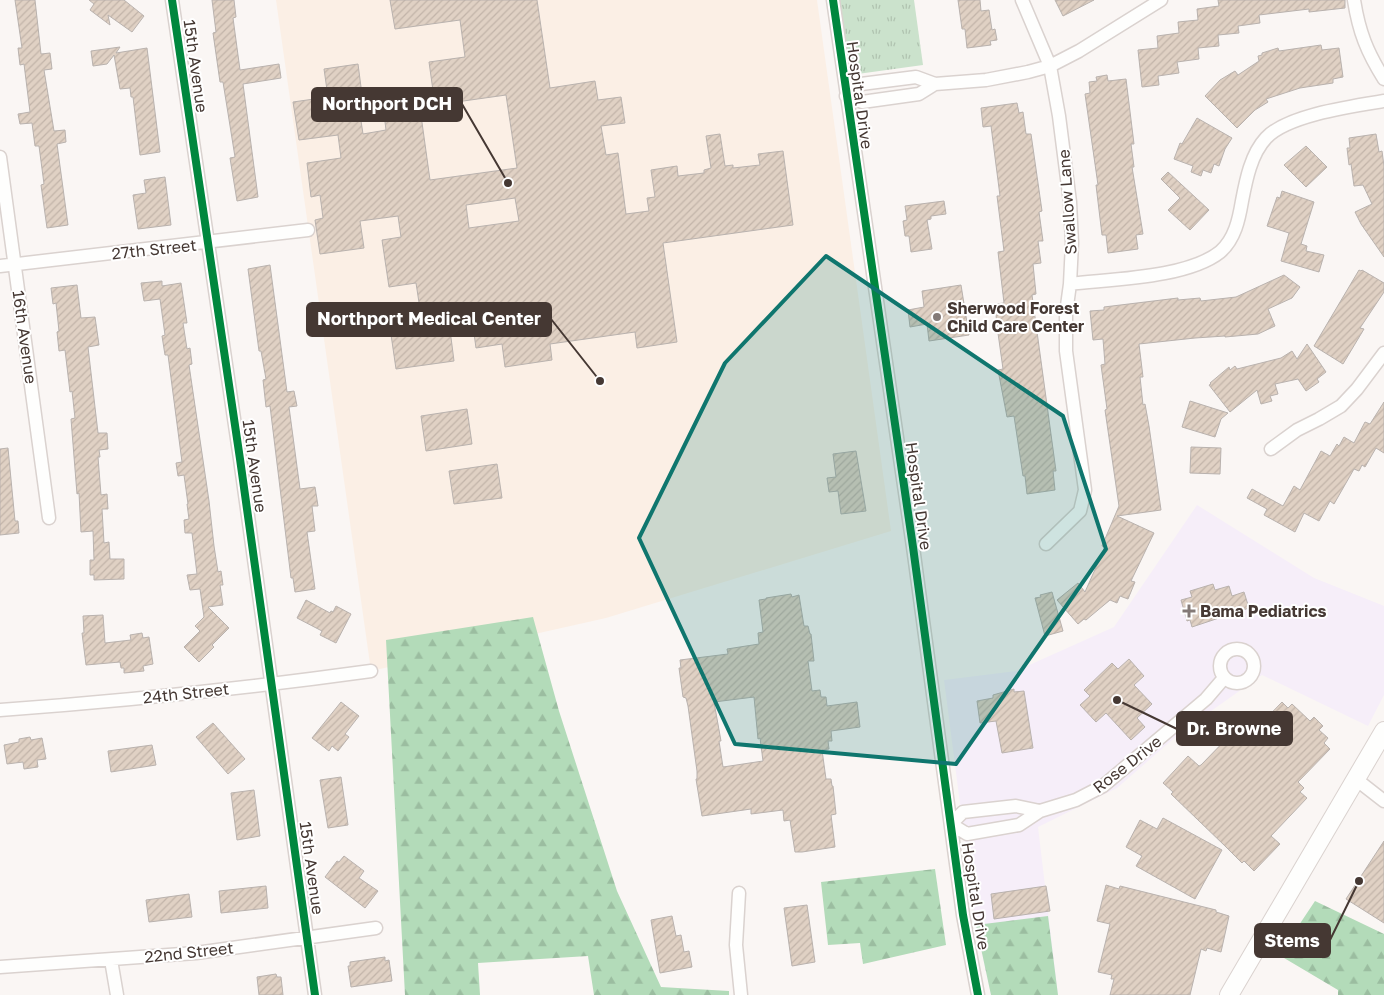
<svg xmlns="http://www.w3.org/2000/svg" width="1384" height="995" viewBox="0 0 1384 995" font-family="'Golos Text',sans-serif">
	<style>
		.commercial { fill: #f6eef9 }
		.medical { fill: #fbefe5 }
		.grass { fill: url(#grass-tufts) }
		.forest { fill: url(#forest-firs) }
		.building { fill: url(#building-hatch); stroke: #b9b2ae; fill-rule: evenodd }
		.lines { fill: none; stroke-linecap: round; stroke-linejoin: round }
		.minor-casing { stroke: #dad2cf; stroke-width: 15 }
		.secondary-casing { stroke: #dad2cf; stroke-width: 20 }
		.minor { stroke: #fefefd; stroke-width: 12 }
		.secondary { stroke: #fefefd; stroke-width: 18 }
		.cycleway-casing { stroke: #fff; stroke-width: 11 }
		.cycleway { stroke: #00873e; stroke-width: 8 }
		.marked { fill: #0f766e; fill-opacity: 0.2; stroke: #0f766e; stroke-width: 4; stroke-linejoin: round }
		.poi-dot { fill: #847a77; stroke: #fff; stroke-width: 2 }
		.labels { text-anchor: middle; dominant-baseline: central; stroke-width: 4; stroke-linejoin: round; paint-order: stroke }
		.street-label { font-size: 16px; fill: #453833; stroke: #fff }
		.poi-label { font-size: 16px; font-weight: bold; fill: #453833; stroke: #fff; text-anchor: start }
		.leader { fill: none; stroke: #453833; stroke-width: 2 }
		.callout-dot { fill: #453833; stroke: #fff; stroke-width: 2 }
		.callout { fill: #453833; stroke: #453833; stroke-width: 2 }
		.callout-label { font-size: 18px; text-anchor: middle; font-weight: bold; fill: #fff }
	</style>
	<defs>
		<pattern id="grass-tufts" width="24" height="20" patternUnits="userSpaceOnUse" patternTransform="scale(1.25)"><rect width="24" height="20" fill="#cbe2cc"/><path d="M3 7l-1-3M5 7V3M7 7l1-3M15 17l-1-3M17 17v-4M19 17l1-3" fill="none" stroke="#b0c3b0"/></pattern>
		<pattern id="forest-firs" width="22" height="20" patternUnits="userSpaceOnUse" patternTransform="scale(1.25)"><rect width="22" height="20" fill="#b3dbb9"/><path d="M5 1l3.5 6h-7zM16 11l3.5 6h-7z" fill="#9bbda0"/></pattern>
		<pattern id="building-hatch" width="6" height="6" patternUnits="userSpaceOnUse" patternTransform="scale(1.25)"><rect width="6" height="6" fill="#e0d1c4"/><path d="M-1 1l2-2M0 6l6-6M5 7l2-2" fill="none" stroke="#c2b4a9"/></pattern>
	</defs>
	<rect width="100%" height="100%" fill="#faf6f4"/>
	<path class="commercial" d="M1197 505 1314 578 1384 606V695L1368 726 1262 675 1180 733 1117 788 1038 827 1058 995H991L976 927 944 680 1016 671 1114 627Z"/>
	<path class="medical" d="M276 0H817L891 531 606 618 371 671Z"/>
	<path class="grass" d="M833 0H914L923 65 843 76Z"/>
	<path class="forest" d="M533 617 559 711 617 891 661 987 729 991V995H594L588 956 478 963 480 995H405L386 640Z
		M935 869 946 945 863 964 860 943 828 945 821 882Z
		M1315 901 1384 934V995H1338V990L1279 955Z
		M1048 916 1058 995H991L976 925Z"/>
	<path class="building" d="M15 0H35L41 54 50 53 52 69 44 70 54 131 65 130 66 142 57 144 68 225 47 228 41 185 44 184 39 146H35L32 123 20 124 18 114 30 112 24 64 20 65 18 48H22Z
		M89 0H124L144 16 132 32 108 15 110 25 90 10 94 4Z
		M212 0H234L236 17 233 18 240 70 279 64 281 78 243 84 258 197 237 201 230 158 235 157 223 82H220L213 33 216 32Z
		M390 0H537L550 88 595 81 598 100 621 97 625 123 601 126 606 155 618 153 626 214 649 211 647 198 655 197 651 170 677 166 678 176 704 173V170L711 168 706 136 720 134 725 166 733 165V168L760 165 758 154 783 151 793 225 663 243 677 342 637 348 635 332 550 344 552 360 505 367 502 344 476 348 472 319 449 322 454 361 396 369 388 314 420 309 416 283 389 287 382 240 401 237 398 216 360 221 364 248 320 254 315 220 323 218 320 195 311 197 307 163 341 158 338 135 299 140 293 102 328 97 324 69 358 64 361 87 356 88 363 134 386 130 383 106 419 101 430 180 517 168 506 95 435 105 429 62 465 57 460 20 395 29ZM515 198 519 221 469 228 466 205Z
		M958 0H980L981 11 989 10 992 30 995 29 997 40 990 41 991 45 967 48 965 29H962Z
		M1055 0H1094L1063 16Z
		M1218 0H1345V8L1309 12V9L1259 15 1260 23 1238 26 1239 33 1218 35 1219 46 1198 48 1199 59 1177 62 1179 73 1158 76 1159 85 1142 87 1138 50 1158 48 1157 36 1179 33 1178 22 1198 20 1197 9 1219 6Z
		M1321 45 1322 50 1339 48 1343 77 1333 79V83L1300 88 1266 99 1268 102 1255 110 1237 128 1205 96 1220 80 1235 71 1238 75 1259 61 1258 56 1262 55V53L1278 48 1279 51Z
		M120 47 116 53 147 48 160 152 140 155 133 97H131L130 88 120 89 114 55 107 64 93 66 91 51Z
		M1107 75 1108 81 1126 79 1134 144H1131L1134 167H1132L1143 234 1136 235 1138 249 1108 253 1106 235H1102L1096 185H1098L1085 94 1090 93 1089 82 1097 81 1096 77Z
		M1017 103 1019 113 1023 112 1026 134H1031L1042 211 1039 212 1043 241H1038L1041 263 1033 264 1036 294 1032 295 1056 471H1053L1055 490 1027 494 1025 476H1023L1014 416 1007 417 998 370 1003 369 997 326 995 304 1004 303 998 252 1004 251 997 196H1000L991 126 983 127 981 108Z
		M1197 118 1232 138 1225 149 1219 166 1214 164 1211 173 1203 170 1201 176 1191 172 1193 166 1174 159 1180 143 1182 144Z
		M1376 134 1379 152 1382 151 1384 166V257L1361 224 1355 212 1372 204 1363 185 1354 186 1351 164 1349 165 1347 148H1350L1349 138Z
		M1306 146 1327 167 1306 187 1284 165Z
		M1168 172 1209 210 1190 230 1168 210 1180 198 1161 179Z
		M165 177 171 225 138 229 133 195 146 193 144 180Z
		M1282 191 1314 202 1301 244 1307 246 1306 251 1324 255 1319 272 1281 261 1289 233 1267 226 1277 197 1280 198Z
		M944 201 946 214 931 216V219L927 220 932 249 911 252 909 236H905L903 221 907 220 905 206Z
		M270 265 287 392 294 391 297 406 289 407 300 489 315 487 318 506H312L315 531 307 532 315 589 295 592 293 578H291L270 406 266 407 263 380 266 379 261 351H259L248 269Z
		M1359 270 1361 271 1362 270 1384 283V292L1360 328 1364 329 1343 364 1314 346Z
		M1284 275 1300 287 1292 298 1268 309 1275 326 1258 334 1225 337V336L1195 338 1139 344 1143 377H1140L1143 405 1145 404 1149 426 1161 510 1117 516 1154 533 1131 581 1135 582 1128 599 1120 596 1117 603 1110 600 1086 620 1084 619 1078 624 1057 600 1078 583 1085 592 1105 547 1102 546 1119 506 1105 410 1107 409 1101 365 1105 364 1103 339 1093 340 1090 311 1104 310V307L1178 298V300L1200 298 1201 301 1236 297Z
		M162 281V286L181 283 187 323H183L187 349 190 348 192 364 189 365 209 501 214 546 218 572 221 571 223 585H220L223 605 208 607 229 628 212 645 214 647 199 662 184 647 200 631 195 626 204 617 200 589 190 590 187 575 197 574 192 533H185L184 520 189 519 187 504H188L184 475 178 476 176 463 182 462 168 355H165L162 336 165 335 160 299 144 301 141 283Z
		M77 285 81 318 95 317 99 345 88 347 98 433H107L108 449 99 450 100 457H98L101 495 107 494 108 509H102L104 543 109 542 110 559H124V579L94 580V575H90V560H94L93 531 81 532 79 493 77 494 71 419 75 418 72 391 70 392 65 350 59 351 57 332 59 331 56 303 53 304 51 288Z
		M961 285 969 335 929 341 927 324 910 327 908 310 924 307 922 291Z
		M1307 344 1326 372 1317 379 1319 382 1306 391 1298 379 1275 384 1278 394 1270 396 1272 401 1261 404 1257 390 1230 412 1209 385 1211 384 1210 383 1229 367 1230 370 1235 366 1237 369 1281 358 1292 351 1297 359Z
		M1190 401 1228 413 1221 419 1215 437 1182 427Z
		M1384 402V453L1376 448 1365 467 1362 465 1359 471 1354 469 1334 504 1330 501 1319 521 1304 513 1295 532 1264 515 1267 509 1247 498 1252 489 1283 506 1294 486 1300 490 1321 451 1330 456 1337 444 1339 446 1344 437 1354 443 1365 422 1370 424Z
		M467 409 472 444 426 451 421 416Z
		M1191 447 1221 448 1220 474 1190 473Z
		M8 448 15 521H18L19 533 0 535V449Z
		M856 451 866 511 841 514 838 491 829 492 827 478 836 477 833 454Z
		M497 464 502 498 454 504 449 471Z
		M1213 584 1215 590 1229 586 1232 596 1244 592 1249 608 1192 627 1190 620 1187 621 1181 600 1192 597 1190 591Z
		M1052 592 1063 631 1045 636 1035 598 1041 597 1040 595Z
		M791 594 792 597 799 595 804 626H808L810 634H811L814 661H808L812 691 820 690 821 697H826L827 706 857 702 860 727 831 731 832 741H828L829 749 822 750 826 779H831L832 786H833L836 814 831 815 835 847 802 852H795L790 820 784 821 783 810 751 814V809L702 816 696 779H697V771L688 706 686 698 683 697 679 668H681L680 660 728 654 727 649 759 644 758 633 763 632 759 600 766 599V598ZM754 697 758 739 760 738 763 761 723 767 719 741H721L714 702Z
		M306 600 330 613 331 611 333 612 336 606 351 614 336 643 320 635 322 631 297 618Z
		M103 615 105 643 131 640 130 635 142 633 143 638 149 637 153 664 143 666 144 671 124 673V668H121L120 662 86 665 82 633H84L83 616Z
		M1129 659 1144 676 1134 685 1152 704 1137 718 1145 727 1131 740 1106 713 1096 722 1080 705 1090 696 1084 690 1112 663 1118 669Z
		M1014 689V692L1024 691 1033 748 1002 753 996 721 980 723 977 701 993 698V695Z
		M341 702 359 716 345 734 349 737 338 751 332 746 329 751 312 738Z
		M1282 702 1288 708 1292 704 1310 721 1314 717 1323 726 1319 730 1328 738 1324 743 1330 749 1298 782 1304 788 1300 792 1307 798 1271 836 1280 844 1254 871 1244 861 1242 863 1225 846 1171 794 1173 792 1163 783 1188 756 1199 766 1201 765 1236 729 1242 736 1246 732 1250 735Z
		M213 723 245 759 228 774 196 737Z
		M30 737 31 740 42 738 46 759 37 760 38 767 24 769 23 762 7 764 4 745 19 742V739Z
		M152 745 156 765 111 772 108 751Z
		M341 777 348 825 328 828 320 780Z
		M254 790 260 836 237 840 231 793Z
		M1163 818 1222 850 1195 899 1136 866 1142 856 1126 847 1140 820 1157 829Z
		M1384 841V923L1346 899Z
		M344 856 364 871 359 878 378 891 365 908 325 877 337 861 339 862Z
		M1106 885 1119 889 1120 886 1216 910V912L1229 916 1221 952 1207 948 1206 951 1201 949 1190 995H1110L1114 979H1111L1112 975 1098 972 1110 924 1097 921Z
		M266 886 268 908 221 913 219 891Z
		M1046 886 1050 911 994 919 991 894Z
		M189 894 192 917 149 922 146 900Z
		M807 905 815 962 792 966 784 908Z
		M672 916 676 936 681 935 684 952 689 951 692 967 660 973 651 920Z
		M385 957V961L389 960 392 981 351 987 348 966H350V962Z
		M276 974 277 977H281L283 995H259L257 977Z"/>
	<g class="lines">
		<g class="minor-casing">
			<path id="minor" d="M172 0 240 459 315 995
				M833 0 913 547 963 915 978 995
				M1022 0 1050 66 1059 116 1070 202 1072 243 1070 284 1066 313V351L1085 490 1080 511 1046 544
				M1354 0C1359 32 1367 52 1384 79
				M846 96 861 84 916 77 935 84 986 80 1028 72 1050 66 1079 51 1161 0
				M846 96 862 102 919 94 935 84
				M0 157 49 518
				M0 266 308 230
				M1070 284C1112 279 1187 278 1220 252 1235 239 1239 219 1242 201 1246 180 1251 154 1266 138 1287 115 1353 106 1384 101
				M1271 449 1297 430 1319 419 1341 406 1357 389 1384 353
				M1220 666a17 17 0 1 1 34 0a17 17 0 1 1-34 0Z
				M0 710C124 701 248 688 371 671
				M1357 780 1384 801
				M1040 811 1016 806 963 812 951 824 967 834 1019 825 1040 811 1076 800 1103 786 1206 699 1224 678
				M739 893 736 945 741 995
				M111 960 117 995
				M0 967 196 953 376 928"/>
		</g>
		<g class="secondary-casing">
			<path id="secondary" d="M1229 995 1384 731"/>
		</g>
		<use href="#minor" class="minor"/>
		<use href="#secondary" class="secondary"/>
		<g class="cycleway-casing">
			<path id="cycleway" d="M172 0 240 459 315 995
				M833 0 913 547 963 915 978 995"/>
		</g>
		<use href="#cycleway" class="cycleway"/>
	</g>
	<path class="marked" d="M826 256 1063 416 1106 549 956 764 735 744 639 538 725 363Z"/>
	<g class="poi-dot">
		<circle cx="937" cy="317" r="5"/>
		<path d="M1186.5 603.5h5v5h5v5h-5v5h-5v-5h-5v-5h5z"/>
	</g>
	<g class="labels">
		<g class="street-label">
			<text transform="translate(196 66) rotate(82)">15th Avenue</text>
			<text transform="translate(860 95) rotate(82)">Hospital Drive</text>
			<text transform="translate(1067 202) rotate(-94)">Swallow Lane</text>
			<text transform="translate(154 249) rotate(-6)">27th Street</text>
			<text transform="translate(25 337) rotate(82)">16th Avenue</text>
			<text transform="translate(255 466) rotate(82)">15th Avenue</text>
			<text transform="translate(919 496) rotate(82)">Hospital Drive</text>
			<text transform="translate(186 693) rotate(-6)">24th Street</text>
			<text transform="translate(1127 764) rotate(-38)">Rose Drive</text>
			<text transform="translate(312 868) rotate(82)">15th Avenue</text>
			<text transform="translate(976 896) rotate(81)">Hospital Drive</text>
			<text transform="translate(189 952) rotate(-6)">22nd Street</text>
		</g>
		<g class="poi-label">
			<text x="947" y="308">Sherwood Forest<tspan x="947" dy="18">Child Care Center</tspan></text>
			<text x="1200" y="611">Bama Pediatrics</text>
		</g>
	</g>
	<path class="leader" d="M508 183L462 104M600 381L551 319M1117 700L1177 729M1359 881L1330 940"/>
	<g class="callout-dot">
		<circle cx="508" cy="183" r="5"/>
		<circle cx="600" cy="381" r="5"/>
		<circle cx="1117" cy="700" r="5"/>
		<circle cx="1359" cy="881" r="5"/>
	</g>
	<g class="callout">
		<rect x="312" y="88" width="150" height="33" rx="5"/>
		<rect x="307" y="303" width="244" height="33" rx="5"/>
		<rect x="1177" y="712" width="115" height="33" rx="5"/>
		<rect x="1255" y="924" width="75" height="33" rx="5"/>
	</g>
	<g class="callout-label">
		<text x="387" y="110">Northport DCH</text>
		<text x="429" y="325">Northport Medical Center</text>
		<text x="1234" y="735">Dr. Browne</text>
		<text x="1292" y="947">Stems</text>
	</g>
</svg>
